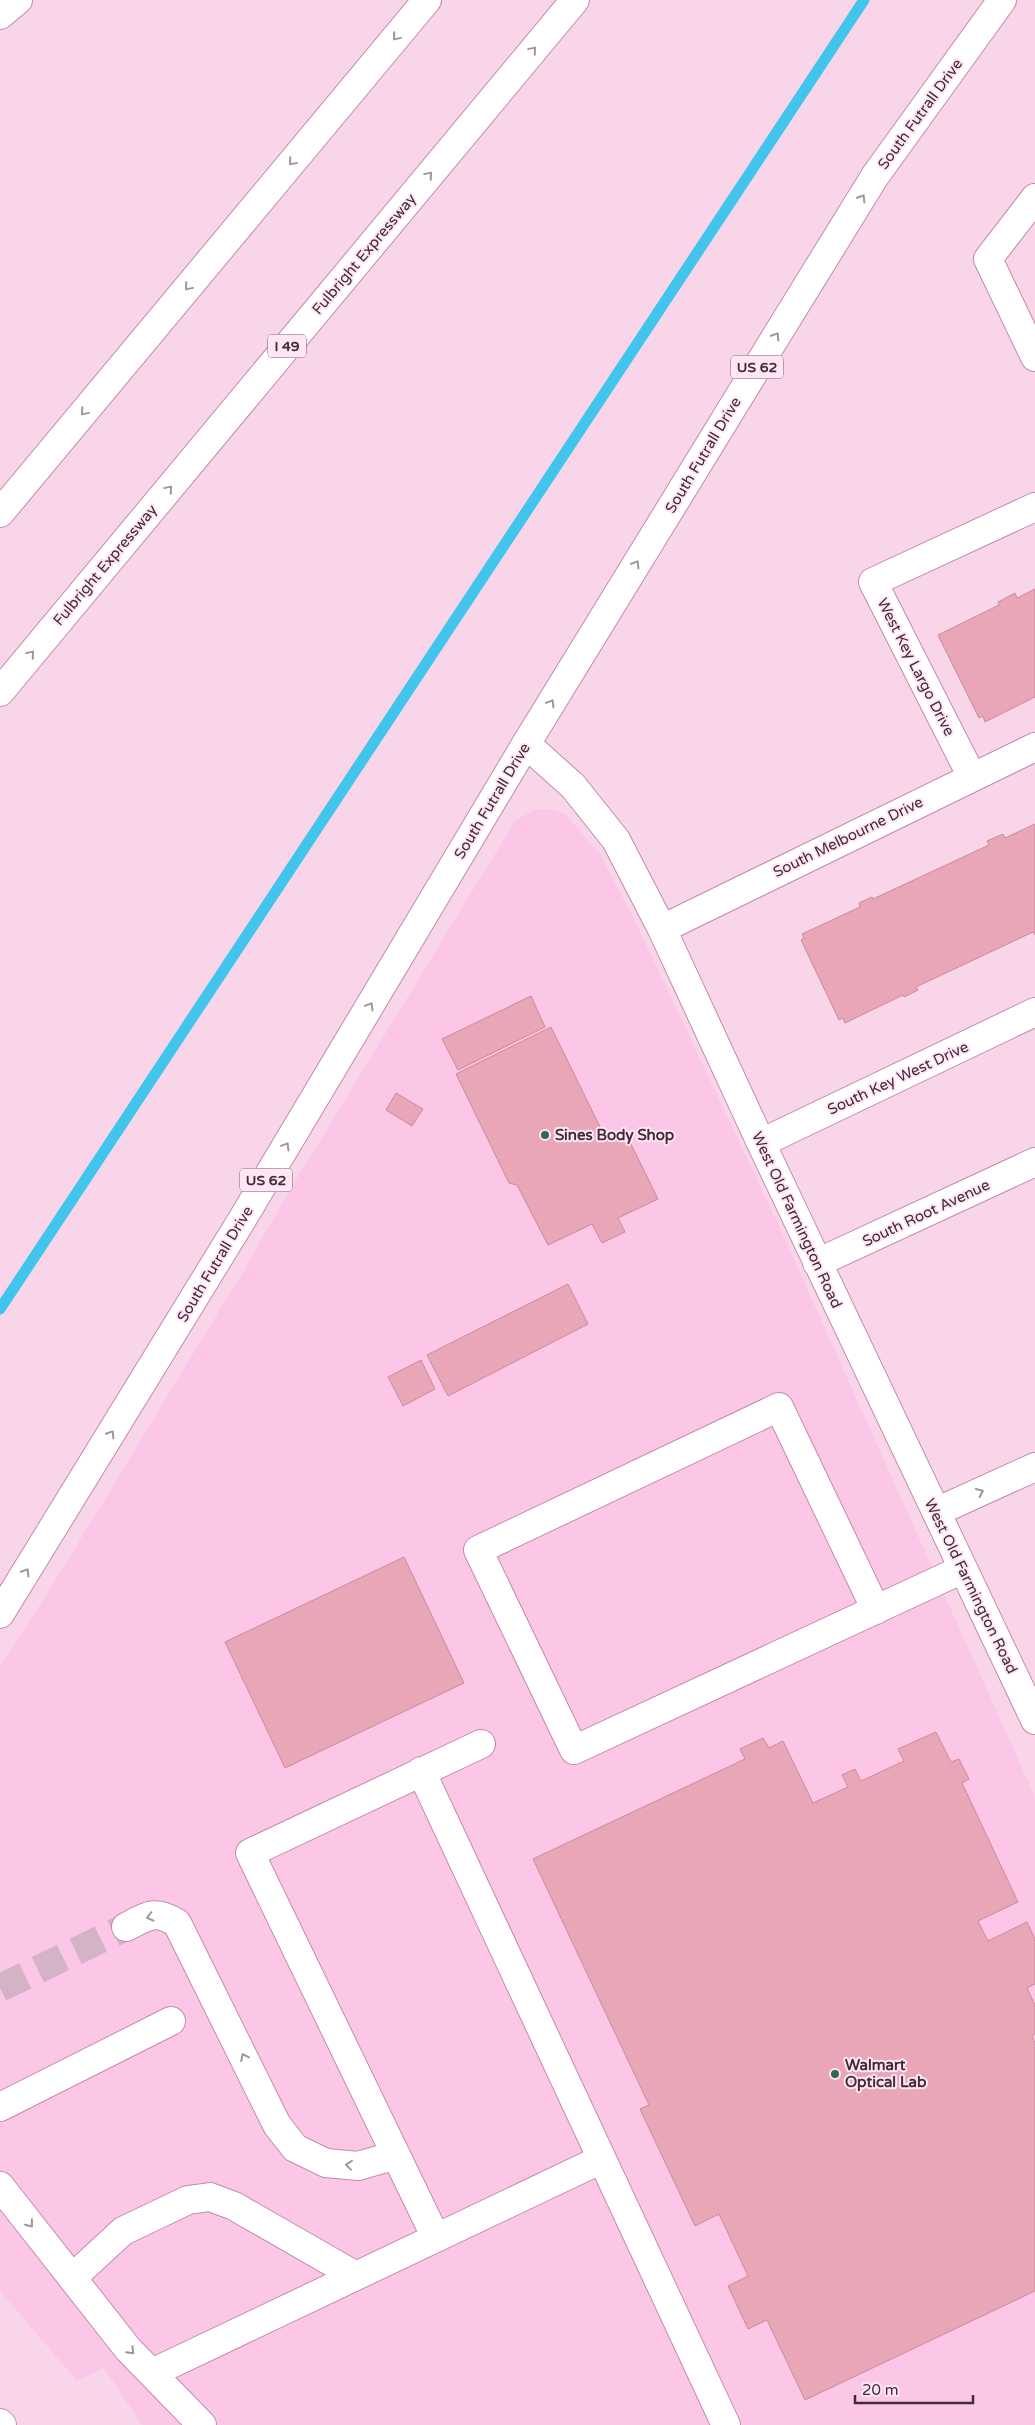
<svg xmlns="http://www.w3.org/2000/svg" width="1035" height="2425" viewBox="0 0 1035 2425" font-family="'Varela Round',sans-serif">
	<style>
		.built { fill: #fcc7e7 }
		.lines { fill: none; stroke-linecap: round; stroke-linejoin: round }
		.stream { stroke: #41c5ec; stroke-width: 11 }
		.building { fill: #e8a6b7; stroke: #ca8a9b }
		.minor-tunnel { stroke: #d4b3c6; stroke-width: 28; stroke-dasharray: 28 14; stroke-linecap: butt }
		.minor-casing { stroke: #c28bad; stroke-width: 30 }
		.major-casing { stroke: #c28bad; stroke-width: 30 }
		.highway-casing { stroke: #c28bad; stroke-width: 30 }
		.minor { stroke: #fff; stroke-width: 28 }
		.major { stroke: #fff; stroke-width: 28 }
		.highway { stroke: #fff; stroke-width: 28 }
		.oneway { stroke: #a0959c }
		.poi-dot { fill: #30674f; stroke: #ffe6f4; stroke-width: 2 }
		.labels { text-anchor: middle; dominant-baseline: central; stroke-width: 4; stroke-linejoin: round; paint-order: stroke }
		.shield { fill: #ffe6f4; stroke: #7a6370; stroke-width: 1 }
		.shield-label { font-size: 14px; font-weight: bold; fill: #412b38 }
		.street-label { font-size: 15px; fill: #412b38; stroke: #ffe6f4 }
		.poi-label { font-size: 15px; font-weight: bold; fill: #412b38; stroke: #ffe6f4; text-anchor: start }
	</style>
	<rect width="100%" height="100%" fill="#f9d5ea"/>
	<path class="built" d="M535 809H550L565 814 600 854 635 921 785 1239 1035 1797V2425H142L104 2368 77 2381 0 2291V1666L52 1586 244 1270 288 1193 515 821Z"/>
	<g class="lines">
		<path class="stream" d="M0 1309 864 0"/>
	</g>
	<path class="building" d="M1035 589V697L985 722 983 716 979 718 938 635 999 605 998 602 1015 593 1017 598Z
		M1035 824V935L1033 932 916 987 918 990 904 997 903 995 845 1023 843 1018 839 1020 801 940 804 938 802 934 860 907 859 903 872 897 873 899 989 845 987 841 1003 834 1005 838Z
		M531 996 545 1027 458 1070 442 1039Z
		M551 1027 606 1139 624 1130 658 1199 618 1218 625 1232 602 1243 592 1224 548 1245 517 1185 509 1183 456 1074Z
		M396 1093 423 1109 412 1126 386 1110Z
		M568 1284 588 1324 448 1396 427 1355Z
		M421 1360 435 1389 403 1406 388 1377Z
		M404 1557 464 1683 285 1768 225 1642Z
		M936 1732 951 1762 959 1759 969 1779 962 1783 1018 1902 978 1921 988 1941 1027 1922 1035 1939V1984L1027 1988 1035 2005V2034L1032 2036 1035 2043V2291L805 2400 767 2320 748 2329 728 2286 748 2276 719 2214 695 2226 640 2109 649 2105 533 1859 745 1759 740 1749 763 1738 769 1748 783 1741 813 1803 848 1787 842 1775 855 1769 861 1781 904 1761 898 1749Z"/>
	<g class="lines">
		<path class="minor-tunnel" d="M0 1988 126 1927"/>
		<g class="minor-casing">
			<path id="minor" d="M1035 198 988 259 1035 357
				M526 744 573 786 616 840 662 929 761 1143 1035 1720
				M972 777 873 582 1035 507
				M662 929 1035 747
				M761 1143 1035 1012
				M817 1263 1035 1162
				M936 1512 1035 1467
				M876 1610 779 1407 478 1550 574 1750 963 1569
				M421 1771 726 2425
				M126 1927C148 1916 154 1909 177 1923L277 2125 295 2148 326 2163 358 2166 396 2155
				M0 2107 171 2021
				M0 2186 128 2349 202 2425
				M436 2238 250 1853 481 1744
				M72 2278 123 2231 188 2200 210 2197 234 2206 356 2276
				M152 2373 602 2159"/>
		</g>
		<g class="major-casing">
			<path id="major" d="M0 2423 2 2425"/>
		</g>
		<g class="highway-casing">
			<path id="highway" d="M0 15 18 0
				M0 513 427 0
				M0 692 575 0
				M0 1614 243 1218 526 744 772 343 875 176 1002 0"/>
		</g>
		<use href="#minor" class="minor"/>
		<use href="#major" class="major"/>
		<use href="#highway" class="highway"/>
	</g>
	<defs><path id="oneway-chevron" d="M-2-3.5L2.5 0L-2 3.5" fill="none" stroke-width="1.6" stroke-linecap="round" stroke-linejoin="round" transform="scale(1.25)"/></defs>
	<g class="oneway">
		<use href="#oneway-chevron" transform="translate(396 37) rotate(130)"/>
		<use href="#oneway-chevron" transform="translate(533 50) rotate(-50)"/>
		<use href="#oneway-chevron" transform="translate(292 162) rotate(130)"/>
		<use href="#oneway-chevron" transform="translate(429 175) rotate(-50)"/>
		<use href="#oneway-chevron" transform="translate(862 198) rotate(-58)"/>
		<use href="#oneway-chevron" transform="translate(188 287) rotate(130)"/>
		<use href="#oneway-chevron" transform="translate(776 336) rotate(-58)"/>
		<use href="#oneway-chevron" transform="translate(84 412) rotate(130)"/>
		<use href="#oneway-chevron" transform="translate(169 489) rotate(-50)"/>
		<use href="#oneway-chevron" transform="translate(636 564) rotate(-59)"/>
		<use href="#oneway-chevron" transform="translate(31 654) rotate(-50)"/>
		<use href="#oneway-chevron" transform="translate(551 703) rotate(-59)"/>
		<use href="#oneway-chevron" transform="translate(370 1006) rotate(-59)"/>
		<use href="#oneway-chevron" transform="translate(286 1146) rotate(-59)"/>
		<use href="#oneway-chevron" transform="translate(111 1434) rotate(-58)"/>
		<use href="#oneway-chevron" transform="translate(980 1492) rotate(-25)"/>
		<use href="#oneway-chevron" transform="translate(26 1572) rotate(-58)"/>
		<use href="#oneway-chevron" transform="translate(150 1917) rotate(166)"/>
		<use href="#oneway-chevron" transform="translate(244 2057) rotate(-116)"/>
		<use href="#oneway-chevron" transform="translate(349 2165) rotate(-174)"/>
		<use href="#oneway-chevron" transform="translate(30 2224) rotate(52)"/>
		<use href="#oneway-chevron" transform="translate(131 2351) rotate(47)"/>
	</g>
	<g class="poi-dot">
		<circle cx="545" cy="1135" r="5"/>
		<circle cx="835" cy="2074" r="5"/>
	</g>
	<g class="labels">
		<g class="shield">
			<rect x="268" y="334.5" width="38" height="23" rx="4"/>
			<rect x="731" y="355.5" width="52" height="23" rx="4"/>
			<rect x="240" y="1168.5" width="52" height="23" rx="4"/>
		</g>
		<g class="shield-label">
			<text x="287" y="346">I 49</text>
			<text x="757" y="367">US 62</text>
			<text x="266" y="1180">US 62</text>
		</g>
		<g class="street-label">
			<text transform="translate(920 114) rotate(-54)">South Futrall Drive</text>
			<text transform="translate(364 254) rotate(-50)">Fulbright Expressway</text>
			<text transform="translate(703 455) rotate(-59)">South Futrall Drive</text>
			<text transform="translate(105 565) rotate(-50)">Fulbright Expressway</text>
			<text transform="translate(916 667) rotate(63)">West Key Largo Drive</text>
			<text transform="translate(492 801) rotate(-59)">South Futrall Drive</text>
			<text transform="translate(848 837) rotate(-26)">South Melbourne Drive</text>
			<text transform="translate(898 1078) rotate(-25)">South Key West Drive</text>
			<text transform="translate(926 1213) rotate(-25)">South Root Avenue</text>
			<text transform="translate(797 1220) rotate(65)">West Old Farmington Road</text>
			<text transform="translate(215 1264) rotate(-59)">South Futrall Drive</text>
			<text transform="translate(971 1586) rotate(64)">West Old Farmington Road</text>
		</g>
		<g class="poi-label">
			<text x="555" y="1135">Sines Body Shop</text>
			<text x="845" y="2065">Walmart<tspan x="845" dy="17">Optical Lab</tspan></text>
		</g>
	</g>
	<path d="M855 2395v8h118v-8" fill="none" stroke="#412b38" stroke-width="2.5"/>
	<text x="862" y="2395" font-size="15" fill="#412b38" stroke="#ffe6f4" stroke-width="4" paint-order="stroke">20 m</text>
</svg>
